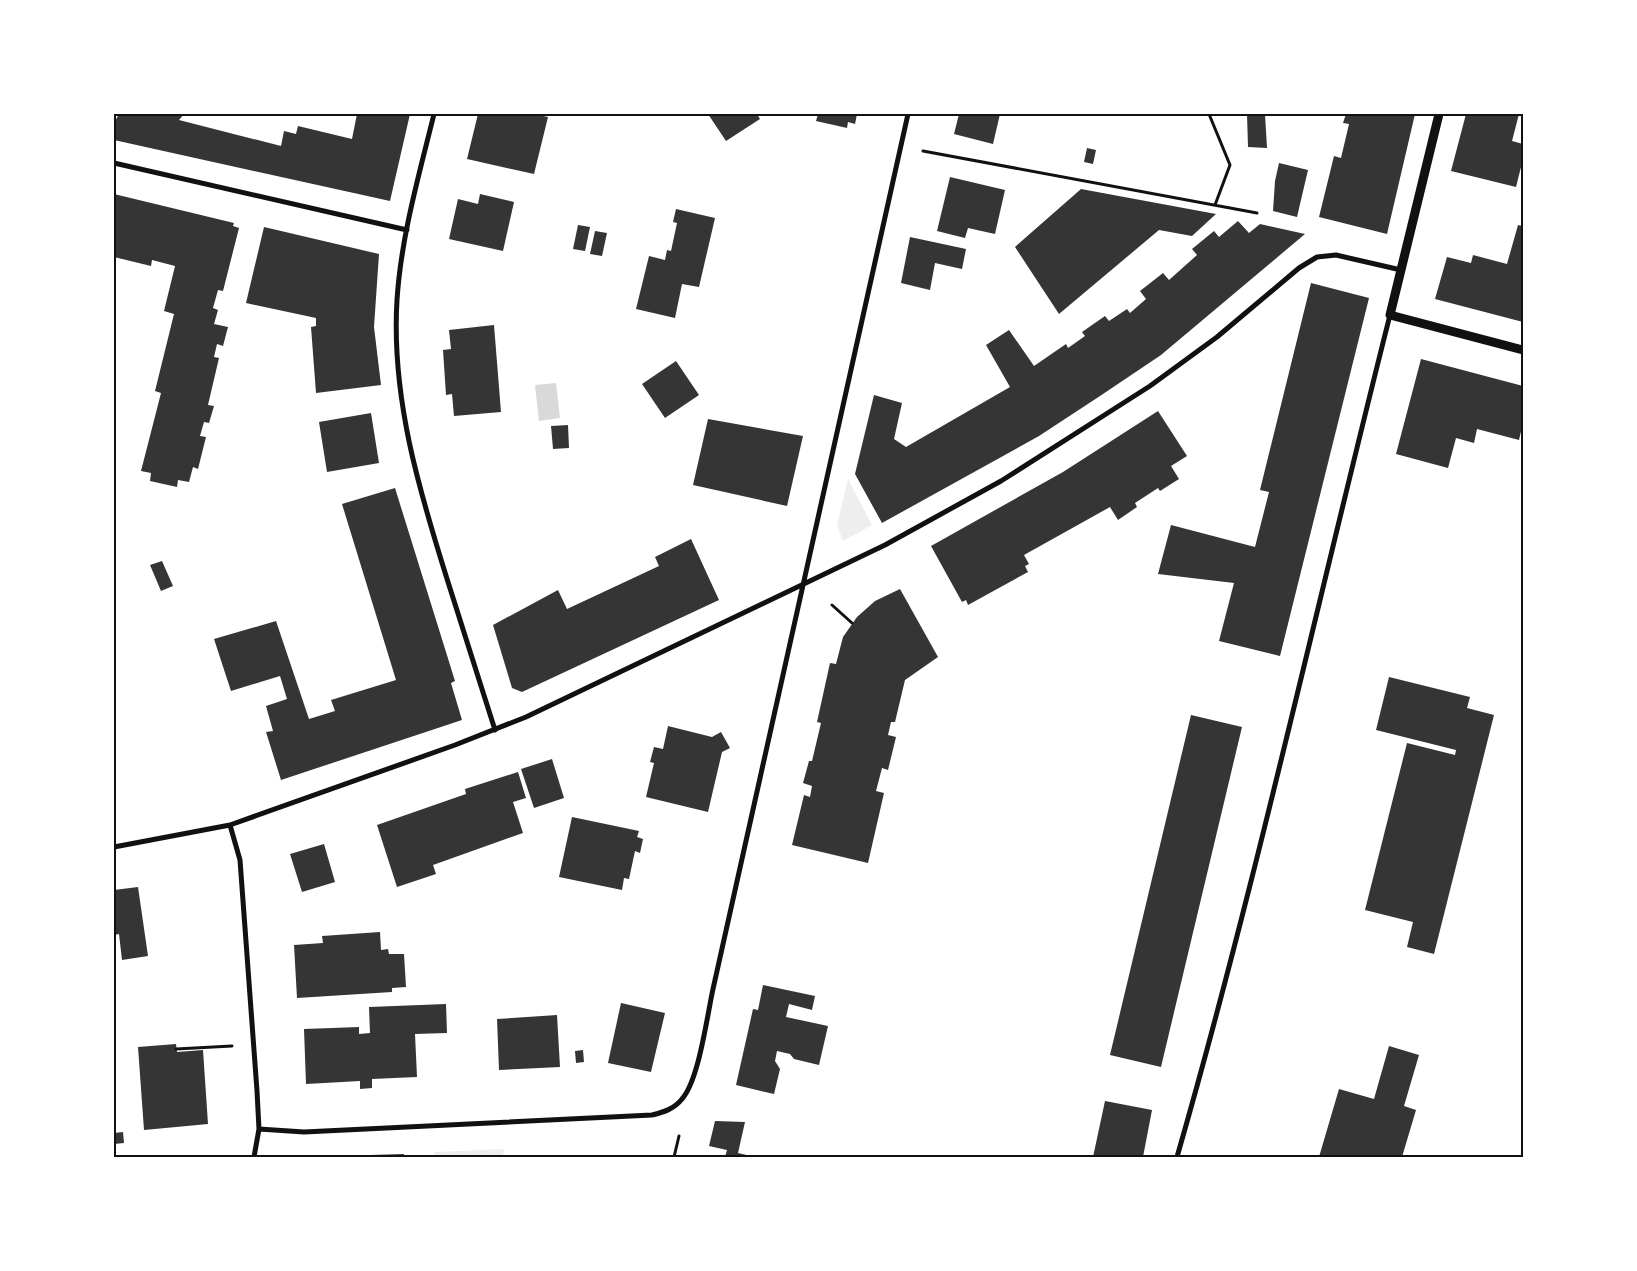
<svg xmlns="http://www.w3.org/2000/svg" width="1637" height="1271" viewBox="0 0 1637 1271" font-family="'DM Sans',sans-serif">
	<style>
		.green { fill: #eee }
		.water { fill: #d9d9d9 }
		.building { fill: #353535 }
		.lines { fill: none; stroke-linecap: round; stroke-linejoin: round }
		.path { stroke: #111; stroke-width: 3 }
		.minor { stroke: #111; stroke-width: 5 }
		.tertiary { stroke: #111; stroke-width: 9 }
		.neatline { fill: none; stroke: #111; stroke-width: 2 }
	</style>
	<rect width="100%" height="100%" fill="#fff"/>
	<path class="green" d="M848 479 872 525 843 541 837 525Z
		M504 1149 503 1157H435L434 1152Z"/>
	<path class="water" d="M556 383 560 418 539 421 535 385Z"/>
	<path class="building" d="M119 114H184L179 120 281 146 284 131 296 134 298 126 352 139 357 114H410L390 201 114 140V123Z
		M478 114H534L548 117 534 174 467 159Z
		M708 114H757L760 119 726 141Z
		M818 114H857L855 124 848 122 847 128 816 121Z
		M959 114H1000L993 144 954 134Z
		M1247 114H1265L1267 148 1248 147Z
		M1346 114H1415L1387 234 1319 217 1334 156 1341 158 1349 124 1343 123Z
		M1466 114H1519L1512 141 1523 144V159L1516 187 1451 171Z
		M1087 148 1096 150 1093 164 1084 162Z
		M1279 163 1308 170 1297 217 1273 211 1275 181Z
		M950 177 1005 190 995 234 968 228 965 238 937 231Z
		M1081 189 1216 214 1192 236 1159 230 1059 314 1015 247Z
		M114 194 234 223 233 226 239 228 223 291 218 290 213 308 218 310 214 324 228 327 223 346 217 344 214 357 219 358 208 405 214 406 209 423 204 422 200 436 206 437 198 469 193 467 189 482 178 480 177 487 150 481 151 473 141 471 161 393 155 391 174 314 164 311 175 266 152 260 151 266 114 257Z
		M480 194 514 202 503 251 449 239 458 199 478 204Z
		M676 209 715 218 699 287 682 284 675 318 636 309 649 256 665 260 667 250 671 251 677 223 673 222Z
		M1238 221 1249 233 1260 224 1305 234 1161 355 1100 396 1039 436 882 523 855 474 874 395 902 403 894 439 906 447 1010 387 986 345 1009 330 1034 366 1066 344 1068 348 1085 336 1082 332 1105 316 1109 321 1127 309 1130 313 1146 299 1140 291 1163 273 1169 280 1197 255 1192 249 1214 231 1219 237Z
		M578 225 590 227 585 251 573 249Z
		M1518 225 1523 226V322L1435 299 1447 257 1471 263 1473 255 1507 264Z
		M264 227 379 254 374 327 381 385 316 393 311 327 316 326V318L246 303Z
		M595 231 607 233 602 256 590 254Z
		M910 237 966 249 962 269 935 263 930 290 901 283Z
		M1311 283 1369 298 1280 656 1219 641 1234 583 1158 574 1171 525 1255 547 1269 492 1260 490Z
		M494 325 501 412 454 416 452 394 446 395 443 350 451 349 449 330Z
		M1421 359 1523 386V423L1519 440 1477 429 1474 443 1456 438 1448 468 1396 454Z
		M676 361 699 395 665 418 642 384Z
		M1158 411 1187 456 1171 466 1179 479 1160 491 1158 488 1135 503 1137 507 1118 520 1110 507 1024 555 1029 564 1025 566 1028 572 968 605 966 600 962 602 931 546 1063 472Z
		M371 413 379 463 327 472 319 422Z
		M708 419 803 436 787 506 693 485Z
		M568 425 569 448 553 449 551 426Z
		M395 488 455 681 451 683 462 720 281 780 266 732 273 731 266 706 287 699 280 676 231 691 214 639 276 621 309 719 335 711 331 700 396 680 342 504Z
		M691 539 719 600 522 692 512 688 493 625 558 590 567 609 659 566 655 557Z
		M162 561 173 586 161 591 150 565Z
		M900 589 938 657 905 680 895 722H891L888 735 896 737 888 770 882 768 876 791 884 793 868 863 792 845 804 795 810 797 812 786 803 783 809 761H812L821 723 817 722 830 663 836 664 843 637 857 617 875 601Z
		M1389 677 1470 697 1467 708 1494 715 1434 954 1407 947 1413 922 1365 910 1407 743 1455 755 1456 750 1376 730Z
		M1191 715 1242 727 1161 1067 1110 1055Z
		M668 726 712 737 721 732 730 748 722 752 708 812 646 797 654 763 650 762 654 747 663 749Z
		M552 759 564 798 534 808 521 769Z
		M518 772 526 798 513 802 523 833 433 865 436 874 397 887 377 825 466 794 465 789Z
		M572 817 639 831 637 837 643 839 640 853 635 851 629 879 624 878 622 890 559 877Z
		M324 844 335 882 302 892 290 854Z
		M138 887 148 956 122 960 119 934 114 935V890Z
		M380 932 381 950 388 949 389 954H404L406 987 392 988V992L297 998 294 945 323 943 322 936Z
		M763 985 815 996 812 1010 789 1004 786 1017 828 1026 819 1065 794 1059 790 1054 777 1051 775 1061 780 1069 774 1094 736 1085 753 1009 758 1010Z
		M621 1003 665 1013 651 1072 608 1063Z
		M446 1004 447 1033 415 1034 417 1077 372 1079V1088L360 1089V1081L306 1084 304 1029 359 1027V1034L370 1033 369 1007Z
		M557 1015 560 1067 499 1070 497 1019Z
		M176 1044 177 1052 203 1050 208 1124 144 1130 138 1047Z
		M1389 1046 1419 1055 1404 1106 1416 1110 1402 1157H1319L1339 1089 1374 1099Z
		M583 1050 584 1062 576 1063 575 1051Z
		M1105 1101 1152 1110 1143 1157H1093Z
		M715 1121 745 1122 738 1153 755 1157H725L727 1150 709 1146Z
		M123 1132 124 1143 114 1144V1133Z
		M404 1154V1157H336V1156Z"/>
	<g class="lines">
		<path class="path" d="M1209 114 1230 165 1215 205
			M923 151 1257 213
			M832 605 852 623
			M176 1049 232 1046
			M674 1157 679 1136"/>
		<path class="minor" d="M434 114C419 175 401 237 397 300 391 397 419 490 448 582 464 631 479 681 495 730
			M114 163 407 230
			M230 825 240 860 257 1091 259 1129 254 1157
			M114 847 230 825 455 745 526 717 885 545 1001 481 1150 386 1217 337 1299 268 1317 257 1336 255 1401 270
			M259 1129 304 1132 652 1115C664 1112 674 1109 682 1099 699 1080 707 1016 713 989L908 114
			M1177 1157C1257 879 1319 595 1390 315"/>
		<path class="tertiary" d="M1439 114 1390 315 1523 350"/>
	</g>
	<rect width="1637" height="1271" fill="none" stroke="#ffffff" stroke-width="230"/>
	<rect x="115" y="115" width="1407" height="1041" class="neatline"/>
</svg>
